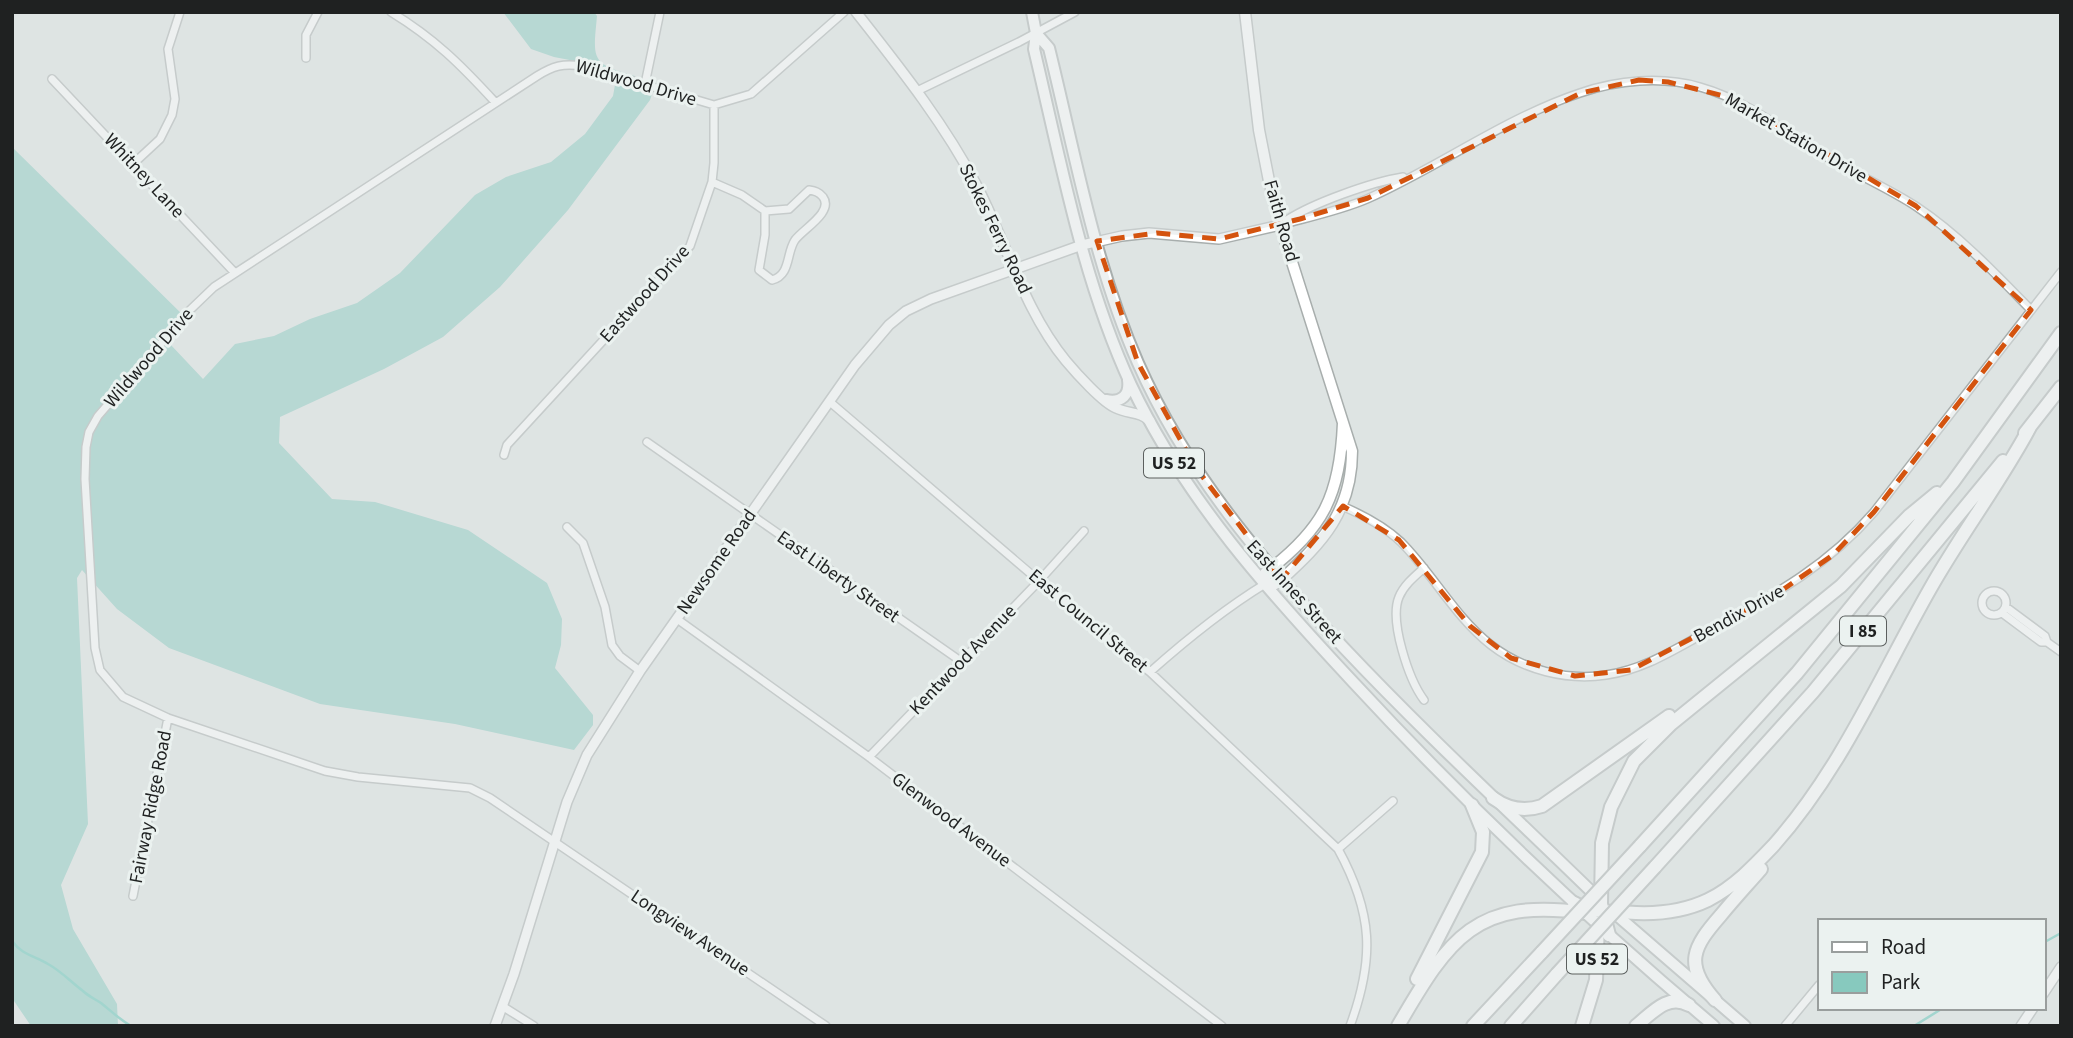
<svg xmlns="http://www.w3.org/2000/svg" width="2073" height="1038" viewBox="0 0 2073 1038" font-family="'Source Sans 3',sans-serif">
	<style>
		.green { fill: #87c9be }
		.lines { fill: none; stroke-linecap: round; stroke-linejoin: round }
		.stream { stroke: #59c3b4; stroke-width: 2.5 }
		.minor-casing { stroke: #a8aead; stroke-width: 10 }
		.tertiary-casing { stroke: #a8aead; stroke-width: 12 }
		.secondary-casing { stroke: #a8aead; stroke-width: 13 }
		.primary-casing { stroke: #a8aead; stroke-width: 14 }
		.motorway-casing { stroke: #a8aead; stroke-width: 16 }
		.minor { stroke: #fff; stroke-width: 7 }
		.tertiary { stroke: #fff; stroke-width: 9 }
		.secondary { stroke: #fff; stroke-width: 10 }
		.primary { stroke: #fff; stroke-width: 10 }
		.motorway { stroke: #fff; stroke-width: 12 }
		.motorway-bridge-casing { stroke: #a8aead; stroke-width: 16; stroke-linecap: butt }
		.motorway-bridge { stroke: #fff; stroke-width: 12 }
		.marked { fill: none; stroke: #d4530e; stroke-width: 5; stroke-dasharray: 14 9; stroke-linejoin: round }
		.labels { text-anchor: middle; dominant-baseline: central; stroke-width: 6; stroke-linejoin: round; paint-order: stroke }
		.shield { fill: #ebf2f0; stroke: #5c605f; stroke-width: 2 }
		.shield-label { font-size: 18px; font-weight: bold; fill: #1f2121 }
		.street-label { font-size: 19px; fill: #1f2121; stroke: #ebf2f0 }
	</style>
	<rect width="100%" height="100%" fill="#dee4e3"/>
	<path class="green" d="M503 12H594L597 16C593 59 590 64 635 76L633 86 653 91 650 100 568 210 500 287 443 337 384 369 280 417 279 443 332 499 375 502 468 530 547 583 562 619 561 645 555 668 593 715V725L574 750 455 724 320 704 169 648 117 609 82 570 77 578 88 824 61 885 73 929 117 1004 118 1026H31L12 998V147L188 320 170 344 203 379 235 344 274 336 310 319 357 303 400 273 475 195 506 177 551 162 585 134 613 96 615 85 604 80 596 65 554 57 531 49Z"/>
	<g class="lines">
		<path class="stream" d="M12 941C22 955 35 956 48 964 61 971 71 982 83 991 88 996 95 999 101 1003 111 1011 119 1019 131 1026
			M2043 943 2061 933
			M1914 1026 1943 1008"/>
		<g class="minor-casing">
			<path id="minor" d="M391 12C435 39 460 64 495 102
				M306 58V35L318 12
				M52 79 235 273
				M645 84 660 12
				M917 91 1019 42 1075 12
				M133 164 160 139 172 115 175 99 168 49 180 12
				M712 182 742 195 765 211
				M809 190C815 191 819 192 823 197 834 212 803 229 795 240 786 253 791 275 772 280L759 270 765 235V211L789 209Z
				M1287 220C1313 203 1372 182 1403 177
				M1280 225C1309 217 1339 211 1367 199 1439 167 1505 118 1580 93 1617 80 1662 76 1700 87 1743 99 1779 127 1815 150 1848 171 1885 186 1917 207 1959 235 1996 274 2031 310
				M830 402 1073 610 1150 672 1338 849C1373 913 1375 958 1350 1026
				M647 442 962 662
				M504 455 507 445 690 246 712 182 714 163V105
				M1342 506C1363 515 1384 526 1401 542 1433 574 1455 617 1491 645 1523 670 1567 681 1606 675 1642 670 1672 651 1703 634 1768 598 1825 569 1874 512L2061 272
				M567 527 583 543 605 607 612 645 620 656 640 671
				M1982 603a12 12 0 1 1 24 0a12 12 0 1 1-24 0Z
				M2006 607 2045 636 2047 642 2061 652
				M2002 613 2041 642H2047
				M677 619 869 757 1222 1026
				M1150 672C1186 640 1224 609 1265 584
				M1424 700C1409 680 1389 621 1399 597 1404 585 1415 576 1424 568
				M869 757 1039 581 1084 531
				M1338 849 1393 801
				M133 896 168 718
				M502 1006 534 1026
				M826 1026 490 798 470 788 358 777 325 771 168 718 123 697 100 670 95 648 85 479 86 447 89 432 98 416 190 310 214 287 537 76C553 66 563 63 582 66L714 105 751 94 844 12
				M1785 1026 1819 985"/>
		</g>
		<g class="tertiary-casing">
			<path id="tertiary" d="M856 12C900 68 944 123 977 186 1007 244 1024 310 1066 361 1076 373 1103 403 1116 408 1128 414 1140 411 1150 421
				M2043 994 2061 967
				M495 1026 514 974 567 802 587 755 640 671 749 516 855 365 889 325 906 311 931 299 1082 245 1122 236 1149 233 1219 239 1280 225
				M2021 1026 2033 1008"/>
		</g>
		<g class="secondary-casing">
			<path id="secondary" d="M1245 12 1259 130 1269 181 1285 240 1352 451C1352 511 1323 542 1281 580L1275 584H1265V573C1324 529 1340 495 1343 423"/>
		</g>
		<g class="primary-casing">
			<path id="primary" d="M1032 12 1036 33 1034 49C1061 162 1082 279 1131 385 1185 499 1269 592 1354 683 1467 805 1587 919 1714 1026
				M1036 33 1049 48C1075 153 1094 263 1138 363 1186 472 1263 562 1344 648 1426 735 1514 816 1600 900
				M1106 400C1122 403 1130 395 1128 380
				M1612 911 1745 1026"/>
		</g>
		<g class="motorway-casing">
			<path id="motorway" d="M2025 433 2061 387
				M1493 798C1508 809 1524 812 1542 806L1669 716
				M1640 846 1797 673 1953 482 2061 333
				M1655 867 1813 692 2003 461
				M1574 903C1591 913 1617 912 1636 913 1662 914 1685 911 1708 900 1734 887 1754 866 1773 846 1841 770 1880 677 1930 589 1961 534 2000 483 2030 427
				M1609 935 1601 904 1602 843 1611 807 1634 761 1671 724 1841 586 1909 516 1937 493
				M1417 979 1482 852 1483 832 1472 805
				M1715 1000C1683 964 1693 947 1721 915 1734 899 1748 884 1761 869
				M1398 1026C1449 938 1476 897 1586 913
				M1473 1026 1542 952
				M1511 1026 1557 974
				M1582 1026 1596 980 1598 923
				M1636 1026C1652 1013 1668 993 1689 1005"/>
		</g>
		<use href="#minor" class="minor"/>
		<use href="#tertiary" class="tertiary"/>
		<use href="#secondary" class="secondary"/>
		<use href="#primary" class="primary"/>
		<use href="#motorway" class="motorway"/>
		<g class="motorway-bridge-casing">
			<path id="motorway-bridge" d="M1542 952 1640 846
				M1557 974 1655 867"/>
		</g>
		<use href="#motorway-bridge" class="motorway-bridge"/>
	</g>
	<path d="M0 0H2073V1038H0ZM1639 80 1668 82 1732 98 1916 206 2031 310 1874 512 1833 555 1778 593 1631 670 1575 676 1511 658 1470 626 1399 540 1343 506 1281 580 1196 468 1138 363 1097 241 1157 233 1219 239 1300 219 1368 198 1581 93Z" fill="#dee4e3" fill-opacity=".55" fill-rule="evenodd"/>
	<path class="marked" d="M1639 80 1668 82 1732 98 1916 206 2031 310 1874 512 1833 555 1778 593 1631 670 1575 676 1511 658 1470 626 1399 540 1343 506 1281 580 1196 468 1138 363 1097 241 1157 233 1219 239 1300 219 1368 198 1581 93Z"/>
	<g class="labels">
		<g class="shield">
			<rect x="1144" y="448.5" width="60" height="29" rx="5"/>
			<rect x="1840" y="616.5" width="46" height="29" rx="5"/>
			<rect x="1567" y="944.5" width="60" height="29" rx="5"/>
		</g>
		<g class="shield-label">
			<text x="1174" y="463">US 52</text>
			<text x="1863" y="631">I 85</text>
			<text x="1597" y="959">US 52</text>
		</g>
		<g class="street-label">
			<text transform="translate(636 83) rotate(16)">Wildwood Drive</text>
			<text transform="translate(1796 138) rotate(30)">Market Station Drive</text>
			<text transform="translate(144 176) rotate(47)">Whitney Lane</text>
			<text transform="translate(1281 221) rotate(74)">Faith Road</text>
			<text transform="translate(995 229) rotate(64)">Stokes Ferry Road</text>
			<text transform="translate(645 294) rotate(-48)">Eastwood Drive</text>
			<text transform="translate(149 358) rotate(-49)">Wildwood Drive</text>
			<text transform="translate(717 562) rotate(-55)">Newsome Road</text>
			<text transform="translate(838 577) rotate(35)">East Liberty Street</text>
			<text transform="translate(1294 592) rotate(48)">East Innes Street</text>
			<text transform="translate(1739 614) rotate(-29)">Bendix Drive</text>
			<text transform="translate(1088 621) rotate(40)">East Council Street</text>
			<text transform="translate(963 660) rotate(-46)">Kentwood Avenue</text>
			<text transform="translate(151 807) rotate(-79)">Fairway Ridge Road</text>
			<text transform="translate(951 820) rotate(37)">Glenwood Avenue</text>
			<text transform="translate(690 933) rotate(34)">Longview Avenue</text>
		</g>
	</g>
	<rect width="2073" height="1038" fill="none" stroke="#1f2121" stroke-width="28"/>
	<rect x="1818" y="919" width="228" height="91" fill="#ebf2f0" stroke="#999e9d" stroke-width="2"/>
	<rect x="1832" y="942" width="35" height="10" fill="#ffffff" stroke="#999e9d" stroke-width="2"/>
	<text x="1881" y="954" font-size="21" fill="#1f2121">Road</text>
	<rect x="1832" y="972" width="35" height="21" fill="#87c9be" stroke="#999e9d" stroke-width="2"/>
	<text x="1881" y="989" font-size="21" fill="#1f2121">Park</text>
</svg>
